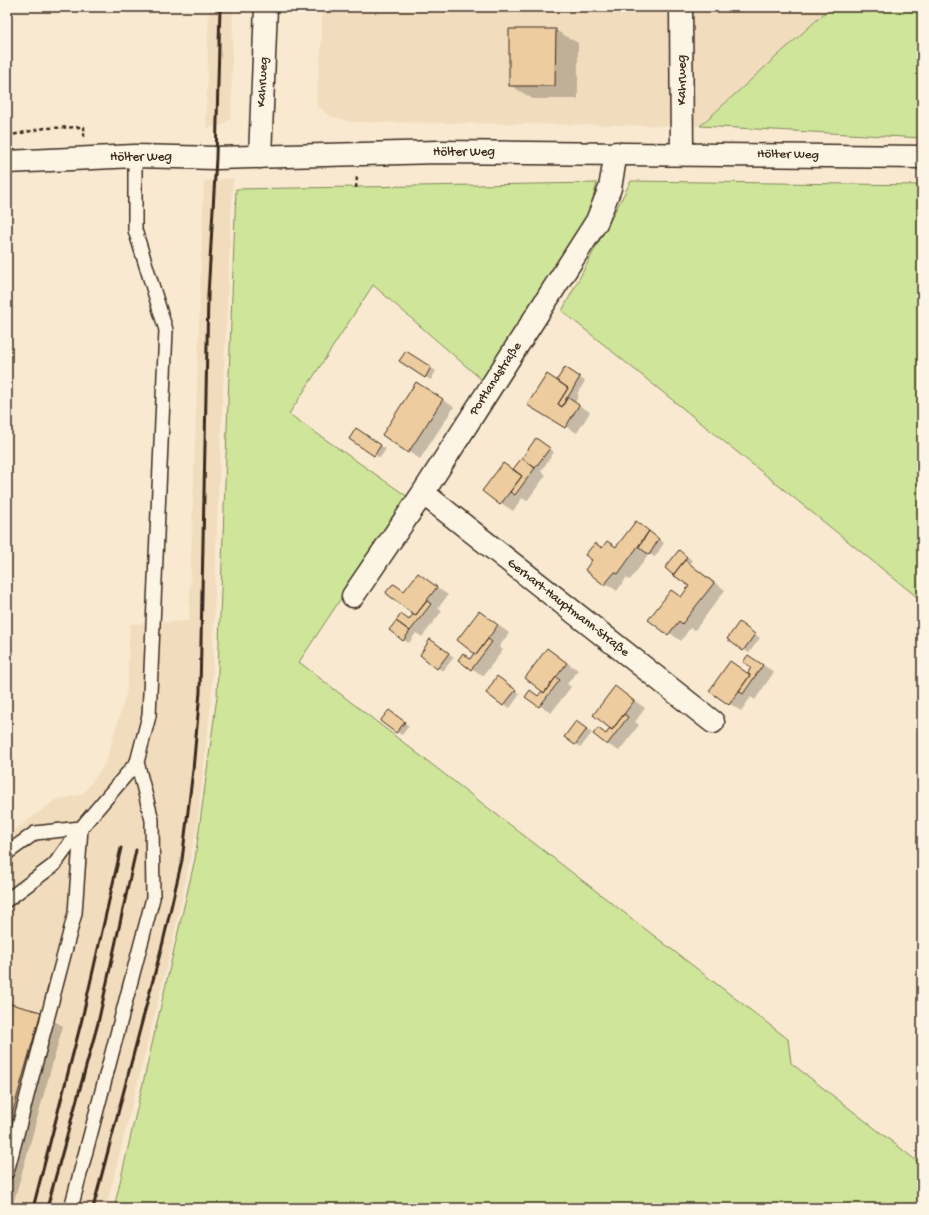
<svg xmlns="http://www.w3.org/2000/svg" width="929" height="1215" viewBox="0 0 929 1215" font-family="'Gochi Hand',sans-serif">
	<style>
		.built { fill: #f1dcbe }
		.green { fill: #cee59a; stroke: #84885c }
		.shadow { fill: #0003 }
		.building { fill: #edcc9f; stroke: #3b2a1e }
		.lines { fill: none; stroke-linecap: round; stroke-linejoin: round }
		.lane-casing { stroke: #3b2a1e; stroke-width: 16 }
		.street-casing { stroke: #3b2a1e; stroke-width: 25 }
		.secondary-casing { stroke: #3b2a1e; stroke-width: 25 }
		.path { stroke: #3b2a1e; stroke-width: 2.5; stroke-dasharray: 4 3; stroke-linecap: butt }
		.lane { stroke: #fcf5e5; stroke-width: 13 }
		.street { stroke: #fcf5e5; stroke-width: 22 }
		.secondary { stroke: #fcf5e5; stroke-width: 22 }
		.rail { stroke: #3b2a1e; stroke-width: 3 }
		.labels { text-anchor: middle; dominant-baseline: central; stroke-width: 3; stroke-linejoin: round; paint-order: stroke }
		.street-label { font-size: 13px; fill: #3b2a1e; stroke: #fcf5e5 }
	</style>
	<rect width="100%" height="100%" fill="#f8e9d0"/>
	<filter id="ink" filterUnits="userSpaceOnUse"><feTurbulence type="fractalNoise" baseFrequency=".025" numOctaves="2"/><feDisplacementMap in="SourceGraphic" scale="8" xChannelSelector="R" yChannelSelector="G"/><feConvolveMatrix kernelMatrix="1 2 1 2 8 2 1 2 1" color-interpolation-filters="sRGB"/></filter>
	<g filter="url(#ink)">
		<path class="built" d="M209 7H233L231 118 223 125 206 128Z
			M322 7H830L700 126 353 122 329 116 316 104 322 38Z
			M233 178 217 520 212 692 197 826 171 949 106 1208H7V836L55 800 83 794 105 764 127 691 130 624 189 621 204 181Z"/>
		<path class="green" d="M831 7H922V138L700 126Z
			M631 181 922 185V601L562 311Z
			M597 183 587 221 482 380 373 285 289 414 408 497 299 662 788 1039 791 1063 922 1165V1208H114L195 859 217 697 236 189Z"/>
		<path class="shadow" d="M555 30 578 43V99H533L510 85Z
			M412 355 436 371 431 380 425 377Z
			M565 369 585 381 577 394 579 395 575 403 590 412 577 433 529 405 548 375 558 381Z
			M428 390 454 407 420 459 383 435Z
			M362 433 386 449 380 458 375 455Z
			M536 439 554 452 541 471 546 475 527 501 522 498 513 511 483 491 504 464 514 470Z
			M636 522 664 543 655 557 649 554 630 580 626 578 617 591 586 570 594 560 595 544 603 548H617Z
			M679 551 692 560 690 564 725 590 695 630 690 628 681 641 650 619 671 591 682 597 690 586 666 568Z
			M418 574 448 595 438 608 442 611 422 637 416 633 409 643 403 640 401 615 410 620 414 614 405 591Z
			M480 612 509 633 499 647 503 650 483 676 459 659 463 655 471 659 475 653Z
			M744 627 760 638 749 653 728 639Z
			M436 644 454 657 443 671 438 668Z
			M548 650 578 670 567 684 571 687 551 713 526 696 530 691 539 696 543 691Z
			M760 663 774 672 755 700 751 697 741 711 710 691 748 674 753 667Z
			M502 680 520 694 510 708 487 692Z
			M615 687 645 708 635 722 639 725 619 751 607 744 598 729 607 734 612 728Z
			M394 714 409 726 402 735 396 732Z
			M576 722 592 733 581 747 575 744Z
			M7 1004 40 1013 63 1026 12 1208H7Z"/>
		<path class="building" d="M509 29H556L555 86H509Z
			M406 351 431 367 425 378 399 361Z
			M565 367 580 377 562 407 558 404 568 388 557 380Z
			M547 374 568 388 558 404 562 407 567 397 579 405 565 428 527 405Z
			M416 382 443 399 408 453 382 435Z
			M356 428 381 445 374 456 349 439Z
			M536 438 550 448 535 468 522 458Z
			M522 458 535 468 515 495 510 492 522 476 513 469Z
			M503 463 522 476 500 505 482 491Z
			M636 521 649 531 618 574 615 572 604 585 585 570 592 560 585 555 595 543 602 548 607 541 616 547Z
			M649 531 659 539 649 555 639 547Z
			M679 550 687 557 673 575 665 568Z
			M685 560 714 583 682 624 679 621 668 635 648 620 671 590 681 597 689 586 673 575Z
			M418 573 437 587 415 616 387 594 386 592 392 585 394 584 404 591Z
			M427 601 431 604 410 631 396 621 401 614 409 620 413 614 415 616Z
			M479 611 498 625 476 655 457 640Z
			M396 621 410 631 403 641 389 630Z
			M739 622 755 634 743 651 727 639Z
			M430 639 449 653 437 669 420 655Z
			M488 639 492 642 471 670 458 660 463 653 470 659 474 653 476 655Z
			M547 648 567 663 544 693 525 678Z
			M748 655 763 665 743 694 739 691 750 675 748 673 751 667 743 662Z
			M730 661 750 675 729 705 709 691Z
			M497 676 516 690 503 706 486 693Z
			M556 677 560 680 539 707 525 697 530 690 538 696 542 691 544 693Z
			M615 686 634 701 612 730 593 715Z
			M389 710 405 722 396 733 380 721Z
			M624 714 628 717 607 745 593 734 598 728 606 734 610 728 612 730Z
			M576 721 587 729 575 745 564 737Z
			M7 1003 41 1012 7 1132Z"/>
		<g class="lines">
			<g class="lane-casing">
				<path id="lane" d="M7 853 35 833 81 828 137 762 149 716 166 330 135 230V156
					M7 900 54 865 81 828
					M7 1172 75 913 81 828
					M71 1208 153 898 152 820 137 762"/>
			</g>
			<g class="street-casing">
				<path id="street" d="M681 7 682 154
					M260 157 266 7
					M423 493 713 722
					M353 596 423 493 597 221 610 188 616 153"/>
			</g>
			<g class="secondary-casing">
				<path id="secondary" d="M7 162 135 156 216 158 438 152 922 157"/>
			</g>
			<path class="path" d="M7 136 45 128 84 127V137
				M356 188 357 177"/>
			<use href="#lane" class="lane"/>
			<use href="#street" class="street"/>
			<use href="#secondary" class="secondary"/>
			<path class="rail" d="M33 1208 82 1019 121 848
				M47 1208 98 1023 136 850
				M93 1208 163 942 182 860 193 770 200 692 208 295 216 158 220 7"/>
		</g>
	</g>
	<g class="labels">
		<g class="street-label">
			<text transform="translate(682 80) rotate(-90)">Kahrweg</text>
			<text transform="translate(263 82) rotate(-87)">Kahrweg</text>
			<text x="464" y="152">Hölter Weg</text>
			<text transform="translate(788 155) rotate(1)">Hölter Weg</text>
			<text x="141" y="157">Hölter Weg</text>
			<text transform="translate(496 379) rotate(-57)">Portlandstraße</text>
			<text transform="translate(568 608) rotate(38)">Gerhart-Hauptmann-Straße</text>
		</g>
	</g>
	<rect width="929" height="1215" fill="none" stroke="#fcf5e5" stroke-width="24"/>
	<rect x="12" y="12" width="905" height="1191" fill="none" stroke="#3b2a1e" stroke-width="1.5" filter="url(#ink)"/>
</svg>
